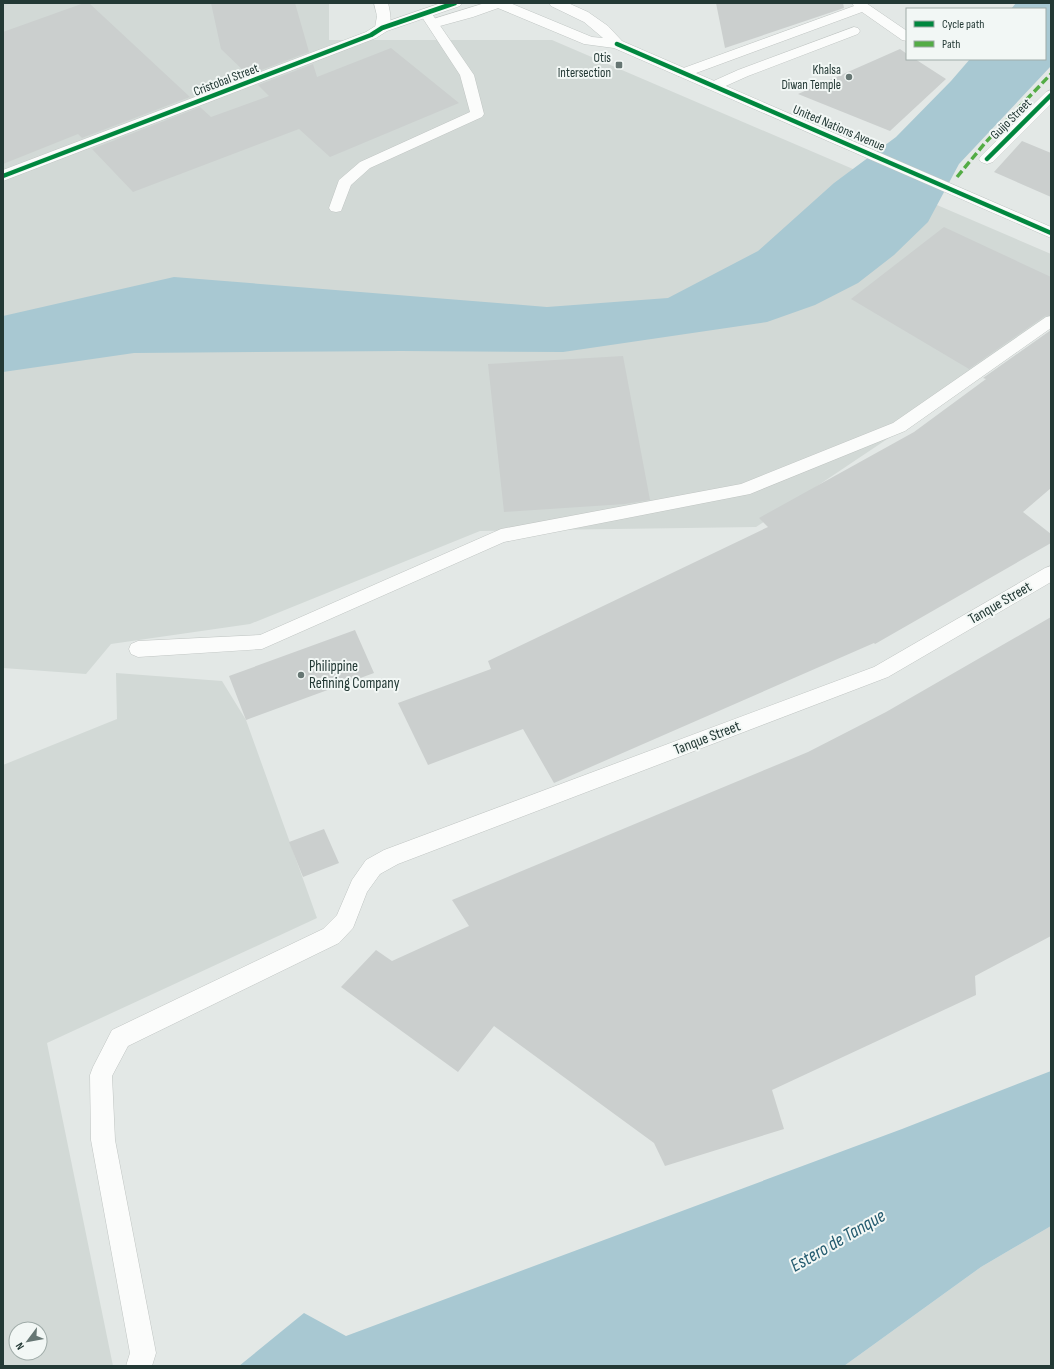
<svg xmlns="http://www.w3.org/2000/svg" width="1054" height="1369" viewBox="0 0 1054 1369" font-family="'Sofia Sans Condensed',sans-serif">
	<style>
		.built { fill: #d2d9d6; fill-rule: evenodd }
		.water { fill: #a8c8d2 }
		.building { fill: #cbcfce }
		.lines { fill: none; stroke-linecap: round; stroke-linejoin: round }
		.lane-casing { stroke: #c0c5c3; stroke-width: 1 }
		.street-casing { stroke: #c0c5c3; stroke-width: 1 }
		.secondary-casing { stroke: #c0c6c4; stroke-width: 1 }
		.lane { fill: #fbfcfb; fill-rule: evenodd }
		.street { fill: #fbfcfb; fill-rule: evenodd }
		.secondary { fill: #fbfcfb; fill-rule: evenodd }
		.quiet { stroke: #53ac45; stroke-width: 3.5; stroke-dasharray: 8 3.5; stroke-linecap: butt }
		.cycleway-casing { stroke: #f2f7f5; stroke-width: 6 }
		.cycleway { stroke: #00873e; stroke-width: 4.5 }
		.poi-dot { fill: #667673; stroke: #f2f7f5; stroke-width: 1.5 }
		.labels { text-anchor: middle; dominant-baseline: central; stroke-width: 4; stroke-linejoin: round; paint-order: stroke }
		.far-poi-label { font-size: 13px; fill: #233935; stroke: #f2f7f5; text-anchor: end }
		.far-street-label { font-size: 13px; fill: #233935; stroke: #f2f7f5 }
		.street-label { font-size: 15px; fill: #233935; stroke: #f2f7f5 }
		.poi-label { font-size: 15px; fill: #233935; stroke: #f2f7f5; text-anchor: start }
		.near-water-label { font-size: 19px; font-style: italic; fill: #245b6f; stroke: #f2f7f5 }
	</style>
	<rect width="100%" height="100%" fill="#e3e8e6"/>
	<path class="built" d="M3 3H329V40H552L1051 254V326L1008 358 756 527 480 531 250 624 111 644 86 674 3 668Z
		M116 673 222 681 246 720 317 918 47 1043 113 1366H3V765L117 719ZM16 1329H40V1353H16Z
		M1051 1226V1366H844L981 1267Z"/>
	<path class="water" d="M1016 3H1051V66L959 164 928 222 894 255 858 283 815 305 767 322 563 352 401 351 134 353 3 372V316L174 277 547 307 668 298 758 251 834 183 896 137 951 81 970 59H1045V9H1011Z
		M1051 1071V1226L981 1267 844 1366H239L304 1313 346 1336 902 1129Z"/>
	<path class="building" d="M84 3H89L190 97 82 138 78 134 3 164V32Z
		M211 3H295L309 52 248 75 221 49Z
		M716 3H843L844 8 725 48Z
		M391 48 459 103 330 157 299 129 133 192 92 149 200 107 211 117 269 96 258 85 313 64 317 77Z
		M900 49 907 54V59H915L946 79 890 131 798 94Z
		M1022 141 1051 153V197L994 172Z
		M944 227 1051 277V315L1045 316 969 369 851 299Z
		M1051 330V488L1023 512 1051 534V543L875 644 874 643 554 783 523 729 428 765 398 703 491 669 488 661 768 527 759 518 914 432 986 379 983 378Z
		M623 356 650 500 625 504 504 512 488 364Z
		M1051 617V936L975 976 976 995 772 1090 784 1129 665 1166 654 1143 494 1026 458 1072 341 987 376 950 392 961 469 926 452 900 808 752 886 712Z
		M355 630 374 673 246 720 229 676Z
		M324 829 339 863 303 877 289 842Z"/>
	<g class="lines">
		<g class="lane-casing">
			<path id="lane" d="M852 3H866L907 31V41L902 40 862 12 688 76H678L676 73 678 70 854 6Z
				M426 10 430 11 474 75 484 114 482 117 370 168 351 185 341 211 336 212 331 211 329 208 339 180 360 162 470 112 460 75 420 14 422 11Z
				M854 27 858 28 860 31 858 34 748 76 719 89H709L707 86 709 83 738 70Z
				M1051 316V328L905 431 750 494 504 542 262 649 138 657 131 654 129 649 131 644 138 641 260 635 501 529 741 484 893 423 1046 317Z
				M1051 566V582L888 677 398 864 380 874 367 892 353 928 339 943 128 1046 112 1076 115 1140 156 1353 152 1366H126L130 1353 91 1140 90 1075 93 1067 112 1030 323 929 337 915 352 880 366 860 384 850 874 667 1045 568Z"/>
		</g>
		<g class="street-casing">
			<path id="street" d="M441 3H462L460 6 387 31 376 38 3 181V170L366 32 377 25Z
				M485 3H506L504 6 473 17 440 26 435 27 430 26 428 23 430 20Z
				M1051 90V104L993 162 987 164 981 162 979 159 981 156 1046 92Z"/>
		</g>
		<g class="secondary-casing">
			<path id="secondary" d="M374 3H388C390 12 393 23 387 31L382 32 377 31 375 28 377 16Z
				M491 3H510L592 37 603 38 584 22 551 6 549 3H568L588 12 608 26 622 41 1051 227V238L614 48 584 44 493 6Z"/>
		</g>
		<use href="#lane" class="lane"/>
		<use href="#street" class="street"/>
		<use href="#secondary" class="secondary"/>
		<path class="quiet" d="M957 177 985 143 1051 74"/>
		<g class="cycleway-casing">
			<path id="cycleway" d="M617 44 1051 233
				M987 159 1051 95
				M3 176 371 35 382 28 455 3"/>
		</g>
		<use href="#cycleway" class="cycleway"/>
	</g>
	<g class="poi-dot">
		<rect x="615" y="61" width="8" height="8" rx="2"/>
		<circle cx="849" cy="77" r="4"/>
		<circle cx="301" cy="675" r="4"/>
	</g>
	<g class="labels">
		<g class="far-poi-label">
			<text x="611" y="58">Otis<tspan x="611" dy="15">Intersection</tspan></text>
			<text x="841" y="70">Khalsa<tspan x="841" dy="15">Diwan Temple</tspan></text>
		</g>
		<g class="far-street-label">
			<text transform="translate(226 80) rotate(-21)">Cristobal Street</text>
			<text transform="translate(1011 119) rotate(-45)">Guijo Street</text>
			<text transform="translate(839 128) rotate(23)">United Nations Avenue</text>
		</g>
		<g class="street-label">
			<text transform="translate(1000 603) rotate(-30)">Tanque Street</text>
			<text transform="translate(707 738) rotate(-21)">Tanque Street</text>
		</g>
		<g class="poi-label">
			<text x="309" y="666">Philippine<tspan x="309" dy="17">Refining Company</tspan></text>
		</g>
		<g class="near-water-label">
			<text transform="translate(838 1241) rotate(-30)">Estero de Tanque</text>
		</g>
	</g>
	<rect width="1054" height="1369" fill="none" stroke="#233935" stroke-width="8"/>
	<rect x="906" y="8" width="140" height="52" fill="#f2f7f5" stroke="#9faba8"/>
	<rect x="914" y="21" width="20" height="6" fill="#00873e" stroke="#9faba8"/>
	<text x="942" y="28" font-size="12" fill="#233935">Cycle path</text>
	<rect x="914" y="41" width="20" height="6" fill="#53ac45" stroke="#9faba8"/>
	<text x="942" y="48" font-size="12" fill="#233935">Path</text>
	<g transform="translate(28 1341) rotate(238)"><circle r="19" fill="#f2f7f5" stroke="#9faba8"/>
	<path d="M0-3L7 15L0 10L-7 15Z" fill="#667673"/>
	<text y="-6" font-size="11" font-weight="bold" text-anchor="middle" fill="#233935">N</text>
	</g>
</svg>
